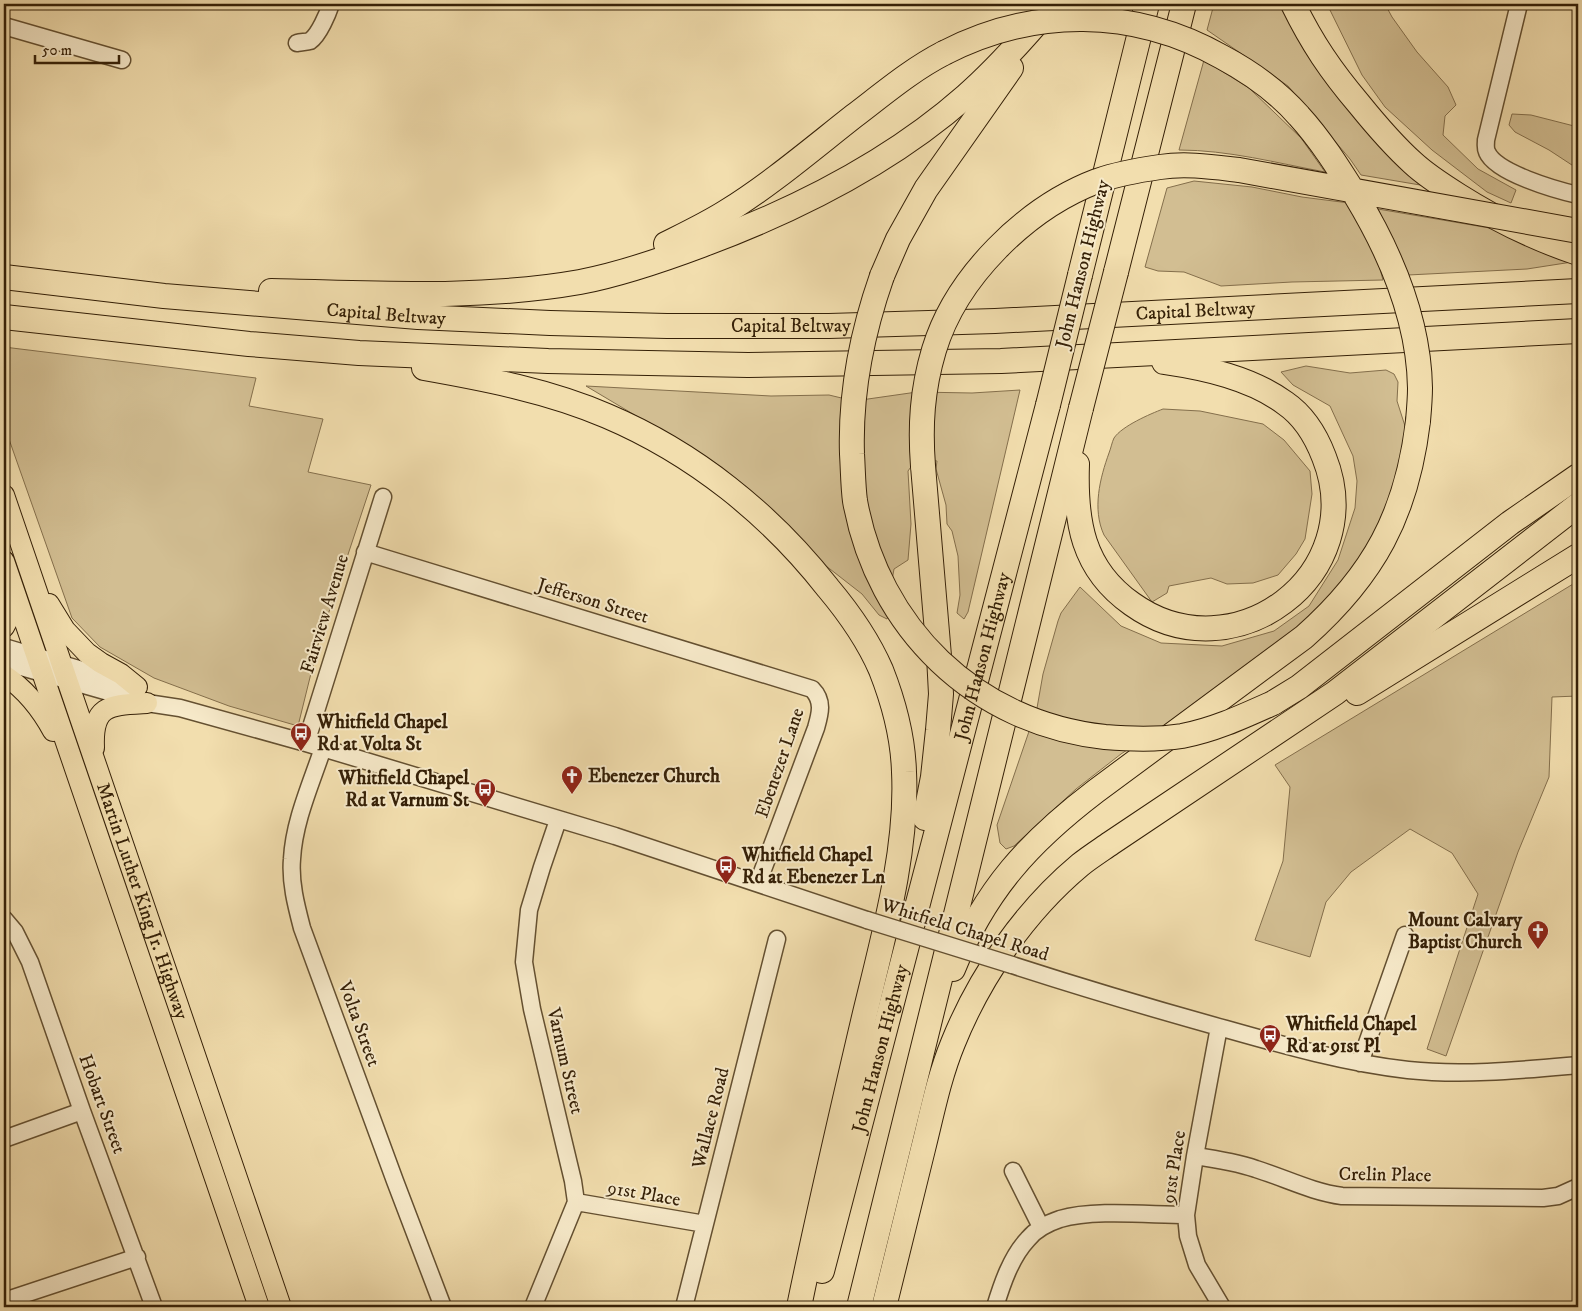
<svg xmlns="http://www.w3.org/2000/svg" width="1582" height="1311" viewBox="0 0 1582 1311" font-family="'IM FELL DW Pica',serif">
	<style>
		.green { fill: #d2be92; stroke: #846f4c }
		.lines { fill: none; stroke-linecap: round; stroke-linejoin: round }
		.minor-casing { stroke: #645031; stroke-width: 19 }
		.major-casing { stroke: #352007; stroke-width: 22 }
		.highway-casing { stroke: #352007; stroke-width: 26 }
		.minor { stroke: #f7eaca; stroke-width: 16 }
		.major { stroke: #f2deae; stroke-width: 20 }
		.highway { stroke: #f2deae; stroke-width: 24 }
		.minor-bridge-casing { stroke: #645031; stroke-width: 19; stroke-linecap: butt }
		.highway-bridge-casing { stroke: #352007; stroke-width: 26; stroke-linecap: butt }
		.minor-bridge { stroke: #f7eaca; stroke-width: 16 }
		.highway-bridge { stroke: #f2deae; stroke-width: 24 }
		.labels { text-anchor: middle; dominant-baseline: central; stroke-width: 4; stroke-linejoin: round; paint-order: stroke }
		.street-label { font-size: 19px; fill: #352007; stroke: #f7eaca }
		.poi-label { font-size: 19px; font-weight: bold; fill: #352007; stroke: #f7eaca; text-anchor: start }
	</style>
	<rect width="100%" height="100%" fill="#f2deae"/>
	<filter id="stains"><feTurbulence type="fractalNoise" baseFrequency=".004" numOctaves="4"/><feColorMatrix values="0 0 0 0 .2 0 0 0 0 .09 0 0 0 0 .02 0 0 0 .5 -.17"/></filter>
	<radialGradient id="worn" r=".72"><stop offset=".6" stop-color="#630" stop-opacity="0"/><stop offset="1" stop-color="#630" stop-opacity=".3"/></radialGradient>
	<path class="green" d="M1214 4H1283L1432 187 1361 175 1350 159 1288 86 1207 30Z
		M1327 4H1385L1392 17 1417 52 1448 87 1456 105 1445 116 1443 135 1478 169 1516 190 1511 203 1487 192 1432 150 1385 107 1362 75Z
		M1204 60 1249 88 1301 138 1325 172C1277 163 1228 150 1179 150Z
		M1512 114 1531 115 1578 127V169L1549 150 1515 132 1509 125Z
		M1194 181 1252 187 1302 197 1349 203 1378 262 1383 280 1292 282 1221 286 1184 272 1158 271 1145 267 1167 188Z
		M1378 209 1513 232 1572 262 1527 269 1408 275Z
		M4 347 256 378 249 406 323 419 308 472 371 485 318 645 298 726 229 706 154 678 100 647 72 618 4 425Z
		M1306 366 1350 373 1386 370 1394 374 1398 382 1397 401 1405 426 1403 454 1393 505 1345 585 1255 666 1121 754 1076 789 1014 846 1006 849 1000 843 997 825 1037 708 1043 674 1058 621 1061 613 1080 587 1121 626 1161 643 1222 646 1274 631 1309 606 1338 560 1355 508 1357 481 1353 456 1330 406 1293 385 1281 372Z
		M586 386 771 396 829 395 854 401 917 392 972 393 1020 390 968 612 964 619 957 613 960 595 958 556 952 531 947 524 946 505 936 469 937 461 929 460 913 464 908 471 911 524 908 560 894 569 891 586 894 603 887 619 879 615 862 594 812 555 690 448Z
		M1163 409 1200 411 1263 424 1284 440 1310 471 1312 494 1305 539 1296 554 1278 575 1253 583 1227 584 1211 578 1169 586 1167 593 1152 602 1104 535C1092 509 1100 478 1109 453 1111 448 1112 442 1114 438 1122 426 1150 414 1163 409Z
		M1578 581V696L1552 697 1549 777 1518 852 1446 1056 1427 1049 1478 894 1452 853 1410 829 1351 872 1326 902 1310 957 1255 940 1283 861 1290 787 1275 765Z"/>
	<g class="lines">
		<g class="minor-casing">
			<path id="minor" d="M1519 4 1486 140C1486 144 1485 148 1487 152 1496 173 1556 190 1578 195
				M4 26 122 60
				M297 43C301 42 307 42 310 41 319 35 328 13 331 4
				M365 552 812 689C824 701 820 714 816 728L758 883
				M4 647 126 683
				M4 662 147 703 180 708 306 743 615 836 867 920
				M306 743 383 497
				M323 748C311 784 294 821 292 859 290 882 296 905 302 928L395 1181 443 1307
				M4 919 15 932 30 962 82 1111 154 1307
				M1012 965C1083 988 1154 1009 1226 1029 1286 1046 1346 1063 1408 1070 1464 1076 1522 1070 1578 1065
				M1219 1027 1195 1156 1186 1215 1188 1236 1197 1265 1222 1307
				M1360 1063 1405 935
				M4 1139 82 1111
				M1195 1156C1216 1159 1236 1162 1256 1169 1285 1178 1312 1192 1342 1196L1543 1198 1558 1196 1578 1187
				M1013 1171 1041 1227
				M576 1202 705 1224
				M4 1301 137 1257
				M533 1307 576 1202 573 1181 532 1009 524 962 529 910 542 867 558 820
				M684 1307 777 939
				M995 1307C1002 1284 1011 1257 1028 1239 1036 1229 1048 1223 1060 1219 1094 1209 1150 1215 1186 1215"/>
		</g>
		<g class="major-casing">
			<g id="major">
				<path id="s1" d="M4 495 281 1307"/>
				<path d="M4 561 259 1307"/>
				<path d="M49 604 65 630 87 653 101 663 121 674 137 687"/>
				<path d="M4 627 11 614 9 593"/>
				<path d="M4 675C25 689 41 709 53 731"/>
				<path d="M94 748C92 704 110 705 147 703"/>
			</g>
		</g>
		<g class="highway-casing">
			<g id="highway">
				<path d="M1293 4C1312 43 1331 71 1359 104 1376 125 1393 145 1413 163 1427 176 1443 186 1459 196 1497 220 1536 239 1578 253"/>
				<path d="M666 244C686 234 707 224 726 212 771 184 812 149 854 116 883 94 911 70 944 53"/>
				<path d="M1116 272 1184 4"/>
				<path d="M1080 275 1147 4"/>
				<path d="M882 276 898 239 926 189 1011 68"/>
				<path id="s2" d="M4 277 164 296 418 317 550 323 667 326H829L995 321 1578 291"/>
				<path d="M271 291C374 293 478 300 580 282 622 274 662 260 702 245 796 210 890 163 966 96 998 68 1026 36 1053 4"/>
				<path d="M4 317 249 344 359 353 548 361 748 365 1001 361 1578 331"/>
				<path d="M424 368C486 379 549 391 607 416 694 453 770 514 828 588 849 613 868 640 881 670 894 703 903 737 904 772 908 850 883 938 865 1013 842 1111 819 1209 799 1307"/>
				<path d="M1077 464C1075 521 1082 569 1132 604 1234 677 1371 574 1324 457 1316 436 1304 416 1285 403 1251 378 1205 368 1164 362"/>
				<path d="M923 466 939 656 941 694 938 730 933 777 925 818"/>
				<path d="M1357 693 1578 556"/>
				<path d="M1273 703 1299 687 1510 523 1578 476"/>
				<path d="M953 969C985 890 1029 842 1096 791L1304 637C1374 575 1407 514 1418 421"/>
				<path id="s3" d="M822 1271 1048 405"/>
				<path d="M859 1307 1081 408"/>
				<path d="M884 1307C897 1254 910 1201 923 1149 932 1113 939 1077 953 1043 980 976 1025 911 1080 865 1090 857 1101 850 1111 843L1335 693 1578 505"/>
			</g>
		</g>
		<use href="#minor" class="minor"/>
		<use href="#major" class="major"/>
		<use href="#highway" class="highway"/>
		<g class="minor-bridge-casing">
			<path id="minor-bridge" d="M867 920 1012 965"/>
		</g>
		<g class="highway-bridge-casing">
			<path id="highway-bridge" d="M944 53C1034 7 1133 7 1222 57 1250 72 1278 92 1299 116 1321 140 1339 169 1356 196 1391 254 1419 319 1420 388 1420 399 1419 410 1418 421
				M882 276C862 333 850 393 852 454 853 470 853 486 855 501 878 628 975 723 1105 737 1130 739 1157 740 1182 736 1214 730 1244 716 1273 703
				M1048 405 1080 275
				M1081 408 1116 272
				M923 466C920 426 922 390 934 350 956 277 1026 208 1097 181 1117 174 1139 170 1160 167 1186 163 1213 167 1239 170L1578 231"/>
		</g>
		<use href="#minor-bridge" class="minor-bridge"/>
		<use href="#highway-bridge" class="highway-bridge"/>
	</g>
	<defs>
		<g id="bus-pin" transform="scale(1.125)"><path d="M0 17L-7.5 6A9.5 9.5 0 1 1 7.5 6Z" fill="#8f2418" stroke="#f7eaca"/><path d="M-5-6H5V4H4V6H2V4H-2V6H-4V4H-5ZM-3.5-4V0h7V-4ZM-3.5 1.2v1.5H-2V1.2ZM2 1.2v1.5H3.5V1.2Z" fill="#fff"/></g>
		<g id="church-pin" transform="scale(1.125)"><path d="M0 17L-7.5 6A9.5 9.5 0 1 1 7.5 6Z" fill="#8f2418" stroke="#f7eaca"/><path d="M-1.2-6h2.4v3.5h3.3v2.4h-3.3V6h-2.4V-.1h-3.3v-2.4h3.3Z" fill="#fff"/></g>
	</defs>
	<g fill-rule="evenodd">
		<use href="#bus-pin" x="301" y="733"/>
		<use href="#church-pin" x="572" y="776"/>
		<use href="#bus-pin" x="485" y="789"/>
		<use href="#bus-pin" x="726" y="866"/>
		<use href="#church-pin" x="1538" y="931"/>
		<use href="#bus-pin" x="1270" y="1035"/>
	</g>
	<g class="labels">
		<g class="street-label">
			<text transform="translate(1083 264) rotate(-76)">John Hanson Highway</text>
			<text stroke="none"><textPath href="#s2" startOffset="1194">Capital Beltway</textPath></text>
			<text stroke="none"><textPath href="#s2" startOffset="384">Capital Beltway</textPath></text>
			<text stroke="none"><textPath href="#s2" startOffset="789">Capital Beltway</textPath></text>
			<text transform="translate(593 601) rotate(17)">Jefferson Street</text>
			<text transform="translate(325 614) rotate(-73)">Fairview Avenue</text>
			<text stroke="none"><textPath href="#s3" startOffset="635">John Hanson Highway</textPath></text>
			<text transform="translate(780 763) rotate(-71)">Ebenezer Lane</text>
			<text stroke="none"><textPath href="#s1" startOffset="429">Martin Luther King Jr. Highway</textPath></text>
			<text transform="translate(965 930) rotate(17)">Whitfield Chapel Road</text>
			<text transform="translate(359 1024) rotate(70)">Volta Street</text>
			<text stroke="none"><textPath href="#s3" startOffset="230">John Hanson Highway</textPath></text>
			<text transform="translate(565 1061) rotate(77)">Varnum Street</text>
			<text transform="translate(102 1104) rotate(70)">Hobart Street</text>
			<text transform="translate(711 1118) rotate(-76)">Wallace Road</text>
			<text transform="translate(1174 1167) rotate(-81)">91st Place</text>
			<text transform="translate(1385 1175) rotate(1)">Crelin Place</text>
			<text transform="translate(644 1194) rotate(10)">91st Place</text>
		</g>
		<g class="poi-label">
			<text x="317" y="722">Whitfield Chapel<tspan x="317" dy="22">Rd at Volta St</tspan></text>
			<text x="588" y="776">Ebenezer Church</text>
			<text x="469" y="778" text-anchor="end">Whitfield Chapel<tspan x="469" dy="22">Rd at Varnum St</tspan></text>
			<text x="742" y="855">Whitfield Chapel<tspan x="742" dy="22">Rd at Ebenezer Ln</tspan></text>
			<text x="1522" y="920" text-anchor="end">Mount Calvary<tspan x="1522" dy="22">Baptist Church</tspan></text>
			<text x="1286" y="1024">Whitfield Chapel<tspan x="1286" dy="22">Rd at 91st Pl</tspan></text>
		</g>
	</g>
	<rect width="1582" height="1311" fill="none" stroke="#f2deae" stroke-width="20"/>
	<rect x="5" y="5" width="1572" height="1301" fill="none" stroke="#352007" stroke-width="2.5"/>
	<rect x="10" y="10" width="1562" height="1291" fill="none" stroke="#352007"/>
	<path d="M35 55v8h84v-8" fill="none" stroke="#352007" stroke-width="2.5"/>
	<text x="42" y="55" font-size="15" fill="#352007" stroke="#f7eaca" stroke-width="4" paint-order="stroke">50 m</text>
	<rect width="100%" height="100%" filter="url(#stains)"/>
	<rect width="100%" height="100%" fill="url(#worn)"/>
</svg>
